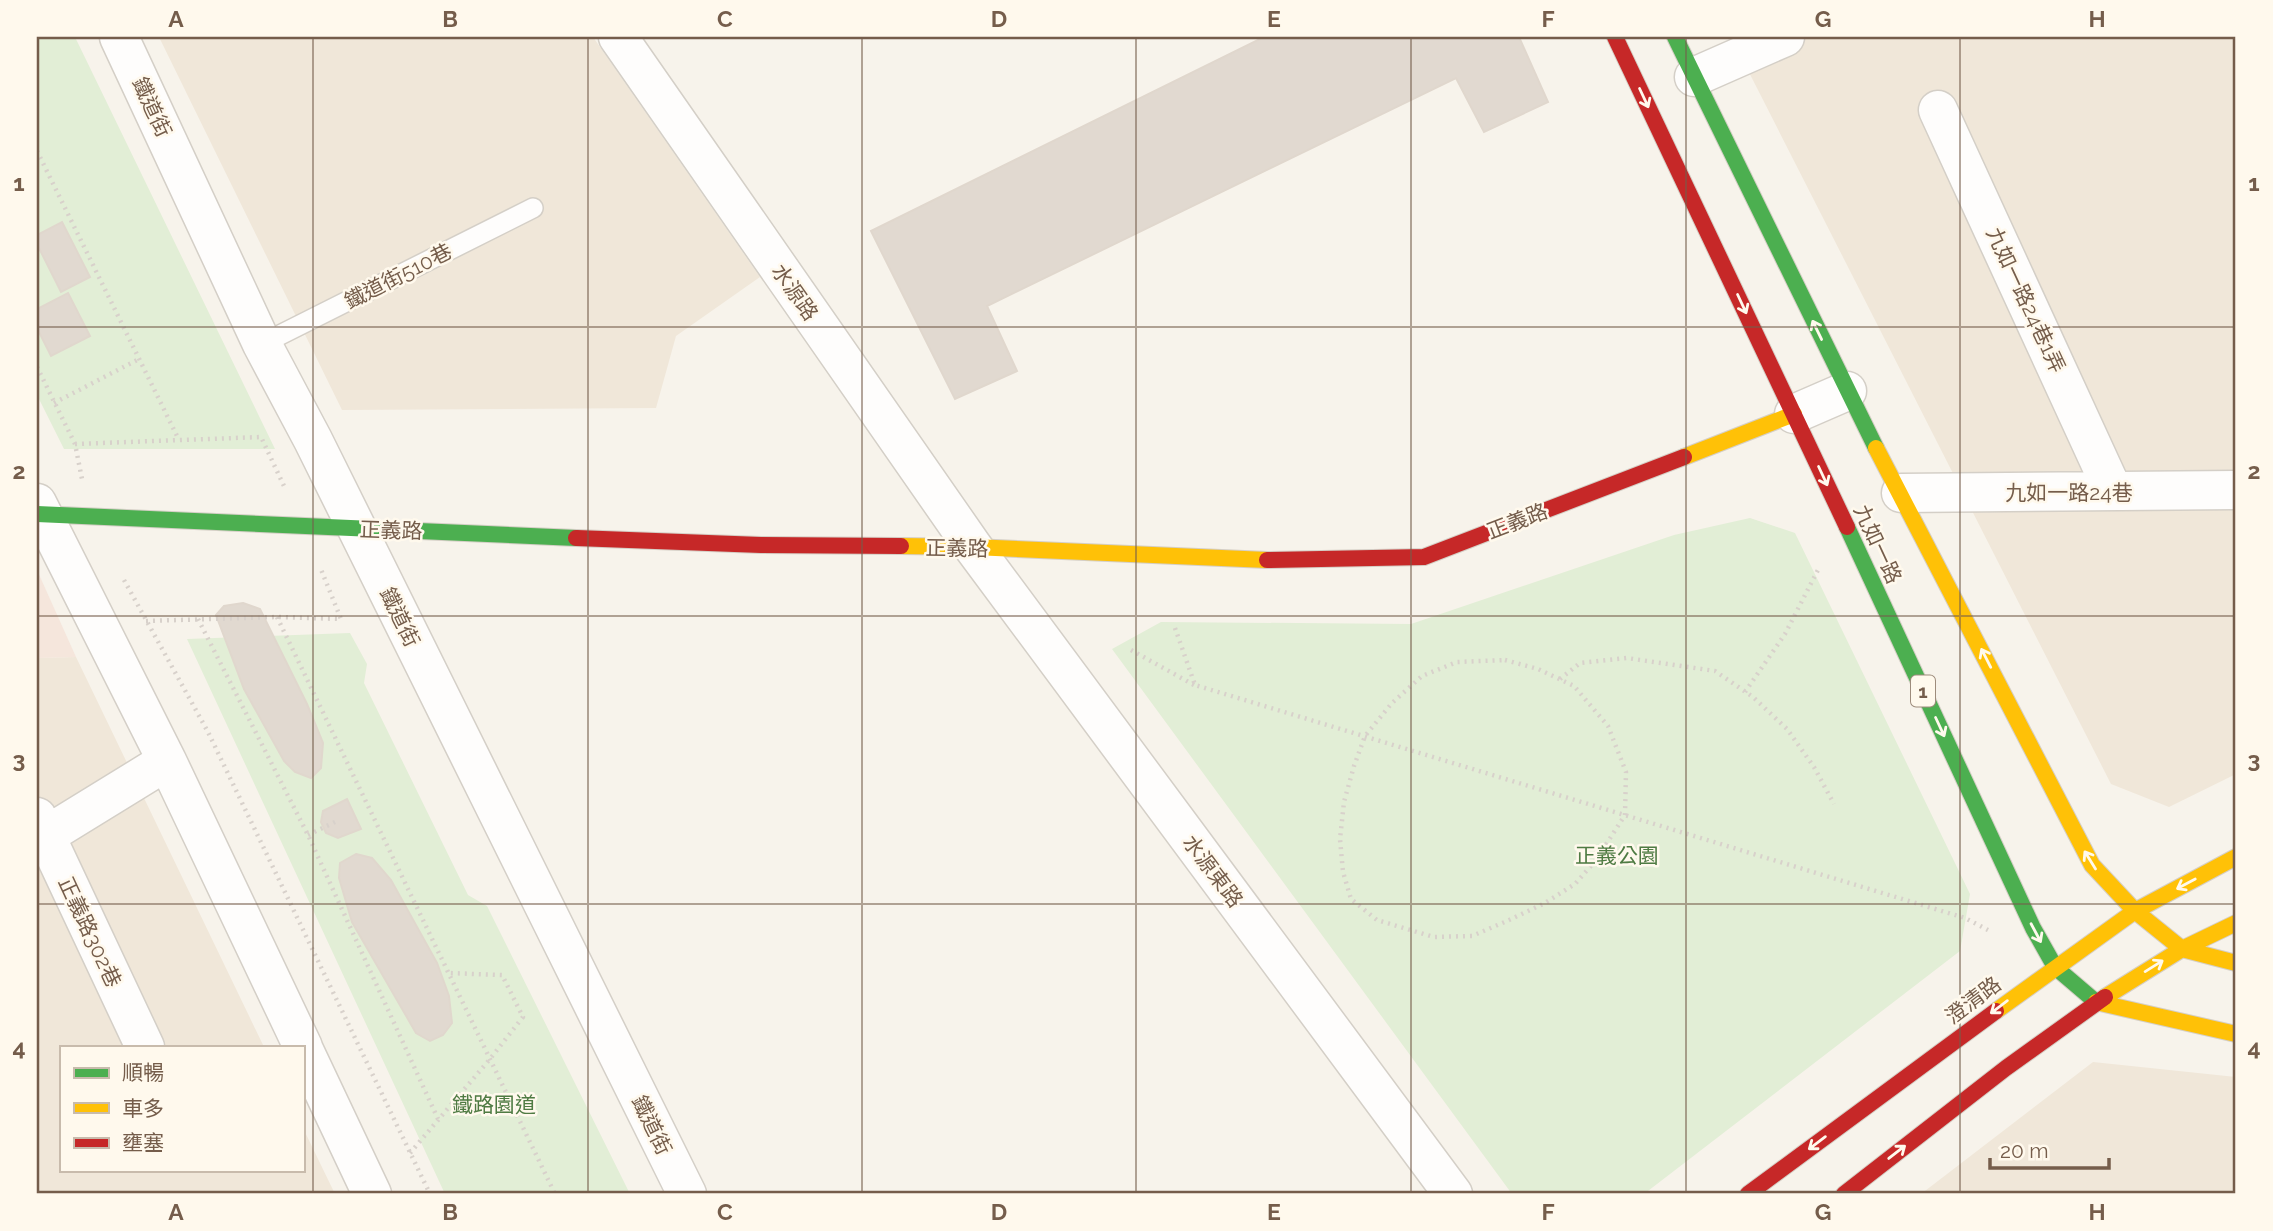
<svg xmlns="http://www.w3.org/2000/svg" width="2273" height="1231" viewBox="0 0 2273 1231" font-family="Raleway,'Noto Sans TC',sans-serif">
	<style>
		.residential { fill: #f0e7d9 }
		.commercial { fill: #f5e6dc }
		.green { fill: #e2eed6 }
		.building { fill: #e1d9d0; stroke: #e0d7cd; stroke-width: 2 }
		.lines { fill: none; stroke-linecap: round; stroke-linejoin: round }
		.lane-casing { stroke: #d4cfc7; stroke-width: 22 }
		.street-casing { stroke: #d4cfc7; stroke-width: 41 }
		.fast-casing { stroke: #d5cfc6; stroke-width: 18 }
		.slow-casing { stroke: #d5cfc6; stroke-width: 18 }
		.jam-casing { stroke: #d5cfc6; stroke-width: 18 }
		.path { stroke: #d8d1cb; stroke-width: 4.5; stroke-dasharray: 2 5; stroke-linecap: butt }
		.lane { stroke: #fefdfc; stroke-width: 19 }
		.street { stroke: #fefdfc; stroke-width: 38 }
		.fast { stroke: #4caf50; stroke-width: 16 }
		.slow { stroke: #ffc107; stroke-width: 16 }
		.jam { stroke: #c62828; stroke-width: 16 }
		.oneway { stroke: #fff9ed }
		.grid { fill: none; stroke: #755d4b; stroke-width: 2; stroke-opacity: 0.55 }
		.labels { text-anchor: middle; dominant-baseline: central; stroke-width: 5; stroke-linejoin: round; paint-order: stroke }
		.shield { fill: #fff9ed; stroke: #9e8c7c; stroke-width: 2 }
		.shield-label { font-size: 19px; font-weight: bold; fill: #755d4b }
		.street-label { font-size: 21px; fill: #755d4b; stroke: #fff9ed }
		.park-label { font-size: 21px; fill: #4f7b43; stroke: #fff9ed }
		.neatline { fill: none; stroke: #755d4b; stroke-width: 2.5 }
		.grid-label { font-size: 23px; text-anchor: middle; font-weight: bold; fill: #755d4b }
	</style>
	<rect width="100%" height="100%" fill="#f7f3eb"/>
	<path class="residential" d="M159 37H593L760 277 676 336 656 408 342 410Z
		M1731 37H2236V774L2169 807 2111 784Z
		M76 657 264 1047H61V1170H303V1128L335 1194H37V658Z
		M2093 1062 2236 1077V1194H1921Z"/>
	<path class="commercial" d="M37 570 76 657 37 658Z"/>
	<path class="green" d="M37 37H75L275 449H64L37 395Z
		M1750 518 1795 533 1970 894 1960 951 1644 1194H1512L1112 649 1161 622 1411 624 1674 535Z
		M350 633 367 664 364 683 468 895 487 906 630 1194H445L187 639Z"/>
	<path class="building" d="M1264 37H1519L1548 102 1484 132 1456 78 987 306 1017 371 955 399 871 231Z
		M62 222 90 277 61 292 37 244V235Z
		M68 293 90 336 51 356 37 328V309Z
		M243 603 260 609 307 704 323 743 321 768 311 778 295 772 284 761 244 689 216 615 224 606Z
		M347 799 361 829 338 838 326 833 321 822 323 811Z
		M356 854 372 858 391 880 437 963 449 996 452 1023 443 1035 430 1041 416 1033 352 922 339 878 340 863Z"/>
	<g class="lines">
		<g class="lane-casing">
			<path id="lane" d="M262 344 533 208"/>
		</g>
		<g class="street-casing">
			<path id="street" d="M119 37 262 344 313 440 687 1194
				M618 37 973 547 1453 1194
				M1694 77 1785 37
				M1938 110 2113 491
				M1794 414 1847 391
				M1901 493 2236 490
				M37 503 167 761 303 1047
				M37 817 145 1047
				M37 841 167 761
				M303 1048 372 1194"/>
		</g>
		<g class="fast-casing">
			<path id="fast" d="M1675 37 1876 448
				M37 514 576 538
				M1847 527 2033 928 2055 967 2096 1002"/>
		</g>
		<g class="slow-casing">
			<path id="slow" d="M1876 448 2092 865 2135 911 2182 949 2236 963
				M1684 457 1794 414
				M901 546 973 547 1267 560
				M2105 997 2182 949 2236 923
				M2096 1002 2236 1034
				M1996 1011 2135 911 2236 857"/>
		</g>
		<g class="jam-casing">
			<path id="jam" d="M1615 37 1847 527
				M576 538 761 545 901 546
				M1267 560 1424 557 1684 457
				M1748 1194 1996 1011
				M1844 1194 2006 1068 2105 997"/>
		</g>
		<path class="path" d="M37 151 179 440
			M37 367 75 444 82 479
			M54 403 139 359
			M75 444 261 437 284 486
			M124 580 208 732 430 1194
			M277 617 555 1194
			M198 619 308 835 438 1119
			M146 621 277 617 341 619 320 567
			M1175 628 1195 685 1965 918 1988 930
			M1131 650 1194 685
			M1505 660 1538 669 1574 686 1608 726 1626 772 1625 815 1596 860 1575 884 1545 903 1507 921 1472 936 1434 937 1377 920 1351 899 1343 872 1340 839 1344 802 1354 766 1365 736 1392 703 1422 676 1457 662Z
			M1560 679 1580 663 1627 658 1715 671 1753 697 1787 729 1814 767 1834 804
			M1745 692 1785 634 1820 566
			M308 835 337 821
			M410 1153 490 1059 523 1017 502 975 448 973"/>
		<use href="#lane" class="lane"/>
		<use href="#street" class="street"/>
		<use href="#fast" class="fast"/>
		<use href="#slow" class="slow"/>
		<use href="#jam" class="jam"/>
	</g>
	<defs><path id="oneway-shaft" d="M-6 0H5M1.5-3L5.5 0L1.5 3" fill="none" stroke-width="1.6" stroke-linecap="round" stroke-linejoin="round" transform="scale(1.75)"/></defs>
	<g class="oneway">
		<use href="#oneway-shaft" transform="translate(1644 98) rotate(65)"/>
		<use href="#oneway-shaft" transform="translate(1742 304) rotate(65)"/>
		<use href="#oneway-shaft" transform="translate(1817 330) rotate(-116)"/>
		<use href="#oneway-shaft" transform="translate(1823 476) rotate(65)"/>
		<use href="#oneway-shaft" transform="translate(1986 658) rotate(-117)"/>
		<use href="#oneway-shaft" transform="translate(1940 727) rotate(65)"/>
		<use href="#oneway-shaft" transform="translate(2090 860) rotate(-122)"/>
		<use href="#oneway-shaft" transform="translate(2186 884) rotate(152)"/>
		<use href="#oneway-shaft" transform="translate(2036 933) rotate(62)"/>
		<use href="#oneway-shaft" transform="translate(2154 966) rotate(-32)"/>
		<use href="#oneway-shaft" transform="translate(1999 1007) rotate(143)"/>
		<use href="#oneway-shaft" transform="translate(1817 1143) rotate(143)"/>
		<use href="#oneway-shaft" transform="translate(1897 1152) rotate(-38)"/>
	</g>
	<path class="grid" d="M313 37V1194M588 37V1194M862 37V1194M1136 37V1194M1411 37V1194M1686 37V1194M1960 37V1194M37 327H2236M37 616H2236M37 904H2236"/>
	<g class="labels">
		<rect class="shield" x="1911" y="675.5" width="24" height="31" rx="5"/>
		<g class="shield-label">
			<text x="1923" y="691">1</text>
		</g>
		<g class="street-label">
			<text transform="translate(152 107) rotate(65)">鐵道街</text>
			<text transform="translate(398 276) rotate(-27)">鐵道街510巷</text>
			<text transform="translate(795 292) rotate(55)">水源路</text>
			<text transform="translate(2026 300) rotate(65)">九如一路24巷1弄</text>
			<text x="2069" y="492">九如一路24巷</text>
			<text transform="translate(1517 521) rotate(-21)">正義路</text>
			<text transform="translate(391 530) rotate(2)">正義路</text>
			<text transform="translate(1878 544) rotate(65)">九如一路</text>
			<text transform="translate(957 548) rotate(1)">正義路</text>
			<text transform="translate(400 617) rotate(64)">鐵道街</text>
			<text transform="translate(1213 871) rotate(53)">水源東路</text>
			<text transform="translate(90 932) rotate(65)">正義路302巷</text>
			<text transform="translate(1973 1000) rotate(-37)">澄清路</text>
			<text transform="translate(652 1125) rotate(64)">鐵道街</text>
		</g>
		<g class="park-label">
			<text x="1617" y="855">正義公園</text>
			<text x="494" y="1104">鐵路園道</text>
		</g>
	</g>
	<rect width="2273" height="1231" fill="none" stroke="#fff9ed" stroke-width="77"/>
	<rect x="60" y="1046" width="245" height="126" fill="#fff9ed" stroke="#c8bbac" stroke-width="2"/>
	<rect x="74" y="1068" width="35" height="10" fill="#4caf50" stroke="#c8bbac" stroke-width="2"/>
	<text x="122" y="1080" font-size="21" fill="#755d4b">順暢</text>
	<rect x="74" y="1103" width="35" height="10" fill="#ffc107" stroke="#c8bbac" stroke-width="2"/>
	<text x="122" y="1116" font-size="21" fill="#755d4b">車多</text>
	<rect x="74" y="1138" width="35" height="10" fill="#c62828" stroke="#c8bbac" stroke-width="2"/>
	<text x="122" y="1150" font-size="21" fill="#755d4b">壅塞</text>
	<path d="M1990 1158v10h119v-10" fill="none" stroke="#755d4b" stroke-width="3.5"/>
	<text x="2000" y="1158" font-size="21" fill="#755d4b" stroke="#fff9ed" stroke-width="5" paint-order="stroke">20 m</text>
	<rect x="38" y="38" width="2196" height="1154" class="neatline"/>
	<g class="grid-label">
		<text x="176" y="27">A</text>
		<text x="450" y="27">B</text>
		<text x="725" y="27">C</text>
		<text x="999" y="27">D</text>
		<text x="1274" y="27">E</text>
		<text x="1548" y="27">F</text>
		<text x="1823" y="27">G</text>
		<text x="2097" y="27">H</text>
		<text x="19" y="191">1</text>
		<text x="2254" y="191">1</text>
		<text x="19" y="479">2</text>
		<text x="2254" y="479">2</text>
		<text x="19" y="768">3</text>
		<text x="2254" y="768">3</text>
		<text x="19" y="1056">4</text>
		<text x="2254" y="1056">4</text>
		<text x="176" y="1220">A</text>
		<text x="450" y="1220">B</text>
		<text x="725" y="1220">C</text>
		<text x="999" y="1220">D</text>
		<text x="1274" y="1220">E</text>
		<text x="1548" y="1220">F</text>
		<text x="1823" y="1220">G</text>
		<text x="2097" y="1220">H</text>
	</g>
</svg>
